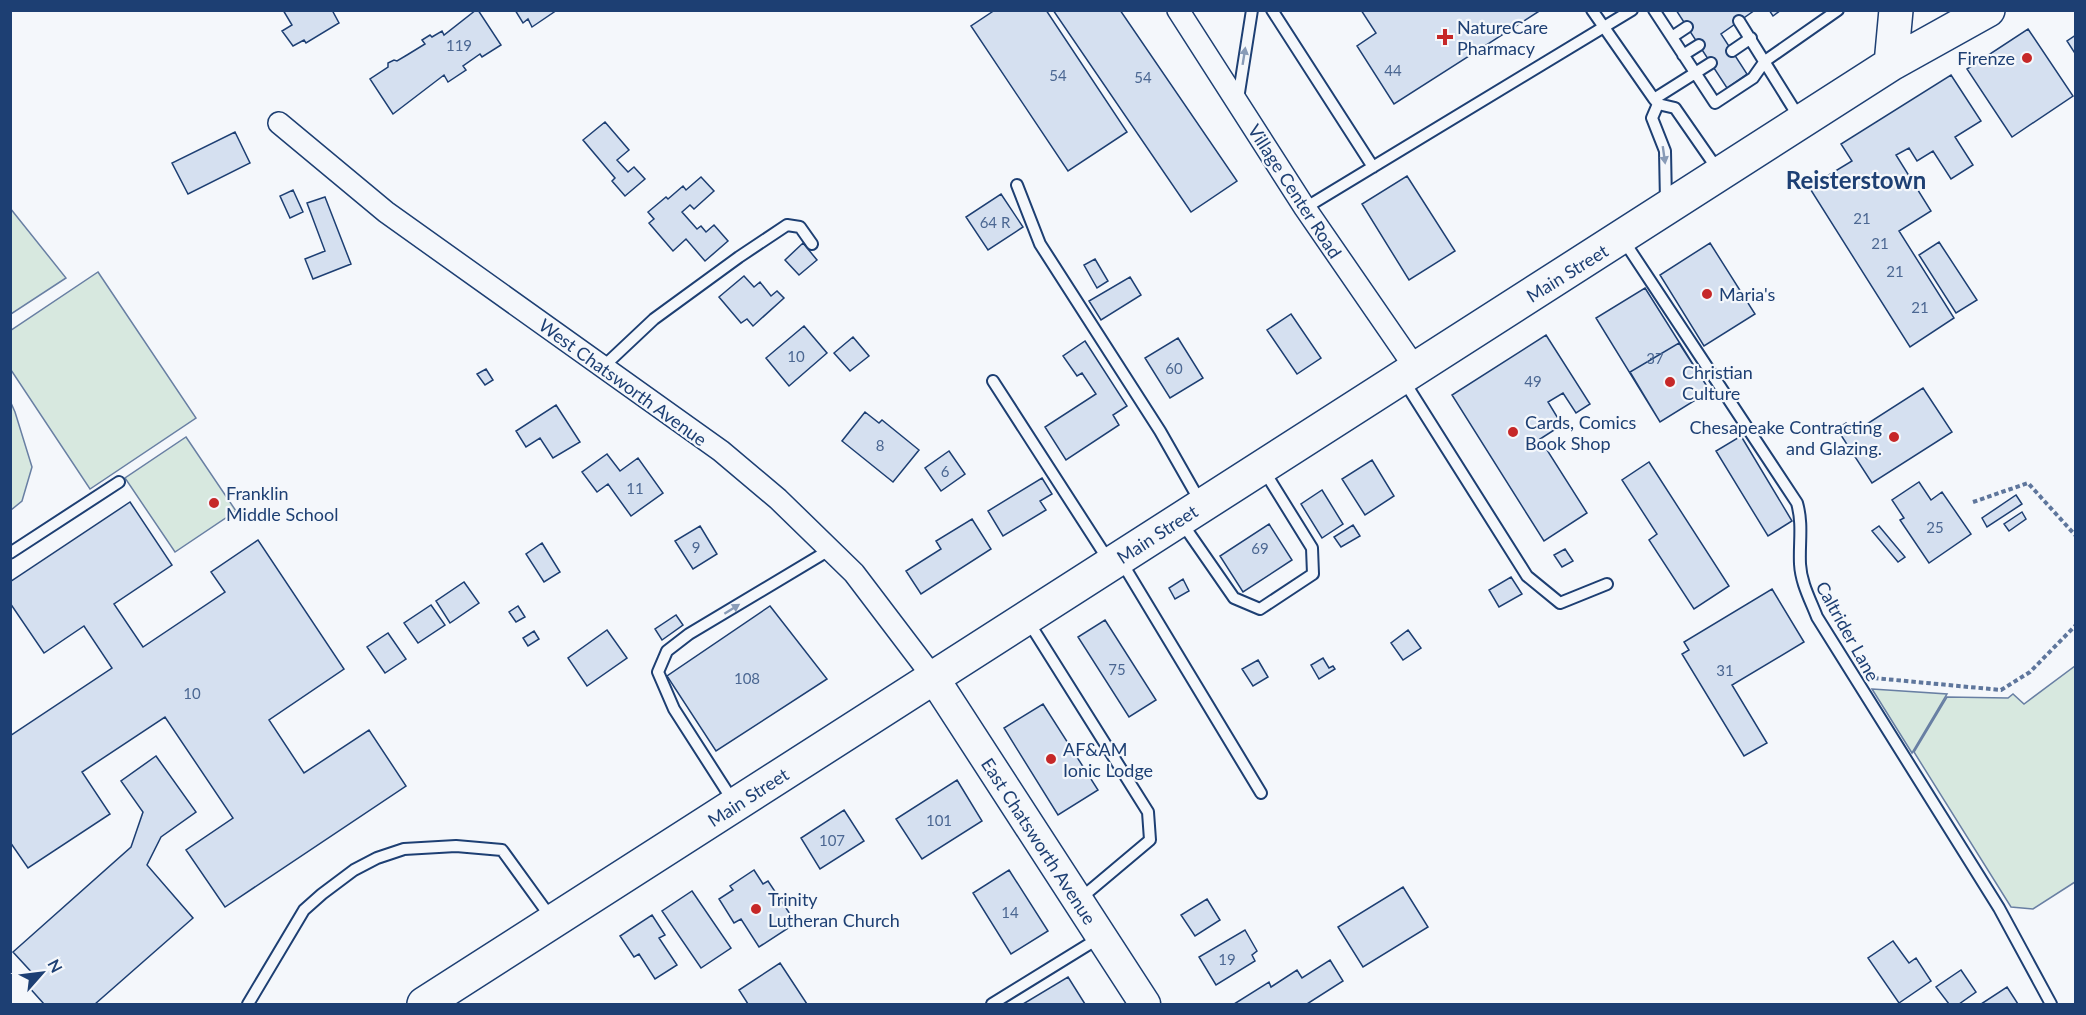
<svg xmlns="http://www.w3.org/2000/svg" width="2086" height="1015" viewBox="0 0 2086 1015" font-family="Lato,sans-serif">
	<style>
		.green { fill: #d7e8df; stroke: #687fa3; stroke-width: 1.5 }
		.building { fill: #d5e0f0; stroke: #1d3f73; stroke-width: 1.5 }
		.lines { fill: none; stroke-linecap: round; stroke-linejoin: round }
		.lane-casing { stroke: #1d3f73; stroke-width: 14 }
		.street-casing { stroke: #1d3f73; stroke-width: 24 }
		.secondary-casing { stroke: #1d3f73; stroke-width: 33 }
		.primary-casing { stroke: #1d3f73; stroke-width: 36 }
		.path { stroke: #5e769c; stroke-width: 4; stroke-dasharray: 4.5 3; stroke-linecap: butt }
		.lane { stroke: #f4f7fb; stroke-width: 10 }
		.street { stroke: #f4f7fb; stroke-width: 21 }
		.secondary { stroke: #f4f7fb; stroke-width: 30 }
		.primary { stroke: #f4f7fb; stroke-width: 33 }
		.oneway { fill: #889bb7 }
		.poi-dot { fill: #c62828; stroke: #f4f7fb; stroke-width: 2 }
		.labels { text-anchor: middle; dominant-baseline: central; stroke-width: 4.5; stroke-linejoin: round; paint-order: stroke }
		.number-label { font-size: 15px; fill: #4b6792 }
		.poi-label { font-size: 18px; fill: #1d3f73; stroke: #f4f7fb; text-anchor: start }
		.street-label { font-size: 18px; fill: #1d3f73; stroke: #f4f7fb }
		.district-label { font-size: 24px; font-weight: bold; fill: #1d3f73; stroke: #f4f7fb }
	</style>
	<rect width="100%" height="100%" fill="#f4f7fb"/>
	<path class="green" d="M10 208 66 278 11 314H10Z
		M98 272 196 418 90 489 11 370 10 331Z
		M11 403 15 412 32 467 22 501 11 510Z
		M186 437 236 511 175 552 125 478Z
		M2075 666V882L2033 909 2011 907 1914 752 1947 697 2008 698 2013 694 2024 704Z
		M1872 689 1947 694 1912 753Z"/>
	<path class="building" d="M283 10H332L339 23 306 43 304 40 293 46 282 31 292 25Z
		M476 10H478L501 45 482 57 480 54 463 66 466 70 448 82 444 75 393 114 370 79 388 67V63L394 60 397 61 407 55 425 44 422 40 430 35 432 37 442 31 444 35Z
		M515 10H557L532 27 528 19 523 23Z
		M995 10H1046L1127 132 1068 171 971 26Z
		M1053 10H1120L1237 181 1191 212Z
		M1361 10H1541L1394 104 1357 46 1376 33Z
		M1676 10H1755L1721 34 1747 74 1727 88Z
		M1769 10H1781L1773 16Z
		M2028 29 2073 96 2012 137 1967 69Z
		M2076 35V55L2067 41Z
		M1951 75 1981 121 1955 137 1973 165 1951 179 1933 151 1917 161 1909 148 1896 155 1931 211 1899 231 1954 318 1910 347 1809 187 1852 161 1841 144Z
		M605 122 629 150 617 160 628 172 634 167 645 179 625 196 612 181 615 178 583 140Z
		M235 132 250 163 188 194 172 163Z
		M1407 176 1455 251 1409 280 1362 204Z
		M701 177 714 191 694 209 690 205 682 212 697 229 701 226 706 232 714 225 728 241 705 261 686 239 673 251 649 223 654 219 648 212 666 197 668 199 683 186 686 190Z
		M293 190 303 212 290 218 280 196Z
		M1001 194 1023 227 988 250 966 217Z
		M325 197 351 264 313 279 305 259 325 251 307 203Z
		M1939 242 1977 300 1956 313 1919 255Z
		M803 243 817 260 799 275 785 260Z
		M1710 243 1755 314 1704 346 1660 275Z
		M1095 259 1108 281 1097 288 1084 265Z
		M744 276 754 287 760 282 771 296 777 291 784 298 753 326 747 319 741 323 719 297Z
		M1130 277 1141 295 1101 320 1089 301Z
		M1645 288 1710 391 1660 422 1596 318Z
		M1291 314 1321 358 1297 374 1267 330Z
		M804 326 827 353 789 386 766 358Z
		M1546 335 1590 404 1576 413 1563 393 1548 402 1562 425 1540 439 1587 513 1544 541 1452 395Z
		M853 337 869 356 850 371 834 353Z
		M1178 338 1203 378 1170 398 1145 358Z
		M1085 341 1127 406 1113 415 1119 425 1066 460 1045 427 1096 394 1082 373 1077 376 1063 356Z
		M1679 343 1710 391 1660 422 1630 372Z
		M486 369 493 380 485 385 477 374Z
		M1923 388 1952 432 1872 483 1837 429 1846 423 1853 433Z
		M556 405 580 442 553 458 540 438 526 447 516 431Z
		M865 412 879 423 882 420 919 450 893 482 842 441Z
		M1741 436 1792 521 1768 536 1716 451Z
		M949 451 965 474 941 491 925 468Z
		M607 454 620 471 638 458 663 493 631 516 608 484 597 492 582 472Z
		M1372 460 1394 496 1365 515 1342 479Z
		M1649 462 1729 586 1694 609 1649 540 1657 534 1622 480Z
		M1042 478 1052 494 1040 501 1046 510 1003 536 988 511Z
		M1919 482 1931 500 1942 492 1971 534 1929 563 1900 520 1904 518 1892 500Z
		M1322 490 1343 524 1322 538 1301 504Z
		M2016 495 2022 504 1987 527 1982 518Z
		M130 502 172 565 114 604 143 647 225 592 211 572 258 540 344 669 269 720 304 773 369 730 406 786 225 907 186 850 233 818 165 717 82 772 110 814 28 868 10 842V736L112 668 84 626 44 653 10 603V582Z
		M2022 512 2026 519 2009 531 2004 524Z
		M972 519 991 549 921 594 906 571 941 549 936 541Z
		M1269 524 1292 560 1243 592 1220 556Z
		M1353 525 1360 536 1341 547 1334 537Z
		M700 526 717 554 693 569 675 541Z
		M1879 526 1905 557 1898 562 1872 531Z
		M542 543 560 572 544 582 526 554Z
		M1565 549 1573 561 1562 567 1554 555Z
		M1511 577 1522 594 1499 607 1489 590Z
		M1183 579 1189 591 1175 599 1169 588Z
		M464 582 479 603 450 623 436 601Z
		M1772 589 1804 642 1732 685 1767 743 1744 756 1682 654 1689 650 1684 642Z
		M431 605 445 625 418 643 404 623Z
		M518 606 525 617 516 622 509 612Z
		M770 606 827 679 716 751 667 676Z
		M676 615 683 625 662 640 655 629Z
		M1105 620 1156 700 1129 717 1078 637Z
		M607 630 627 658 587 686 568 658Z
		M1408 630 1421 648 1403 660 1391 643Z
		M534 631 539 639 528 646 523 638Z
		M388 633 406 659 385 673 367 647Z
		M1323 658 1329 668 1333 666 1335 669 1319 679 1311 665Z
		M1258 660 1268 677 1253 686 1242 669Z
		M1043 704 1098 790 1058 815 1004 728Z
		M156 756 196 812 161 837 147 865 193 918 95 1004H44L27 985 36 977 13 952 131 847 143 812 121 781Z
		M957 780 982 821 922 859 896 819Z
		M844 810 864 841 820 869 801 838Z
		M754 870 763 884 768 881 796 923 759 947 741 919 734 923 719 899 733 890 730 886Z
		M1009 870 1048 931 1011 954 973 893Z
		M1403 887 1428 927 1363 967 1338 927Z
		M692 891 731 948 701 968 662 911Z
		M1207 899 1220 920 1195 936 1181 915Z
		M652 915 665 935 659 938 677 965 655 979 639 954 634 957 620 936Z
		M1245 930 1257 951 1252 955 1255 961 1216 985 1199 957Z
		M1893 941 1909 963 1916 958 1931 981 1899 1003 1868 958Z
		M1330 960 1343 981 1307 1004H1234L1269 982 1271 987 1297 970 1302 978Z
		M780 963 807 1004H748L739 990Z
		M1961 970 1976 992 1959 1004H1949L1936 987Z
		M1068 977 1085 1004H1023Z
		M2007 987 2018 1004H1981Z"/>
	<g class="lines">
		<g class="lane-casing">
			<path id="lane" d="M1272 10 1373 167
				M1592 10 1654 99 1658 104 1675 108 1718 170
				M1654 10 1715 103 1753 78 1765 61 1838 10
				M1739 21 1800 119
				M1672 37 1687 27
				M1732 51 1751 38
				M1683 55 1699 45
				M1238 99 1252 10
				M1654 99 1711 63
				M1658 104 1652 118 1665 151 1666 202
				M1017 185 1040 244 1160 431 1201 503
				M1305 208 1632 10
				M1624 241 1797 503C1803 524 1799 543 1800 564 1801 583 1810 599 1817 617L1999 908 2051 1004
				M603 367 654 319 739 257 787 225 800 227 812 244
				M993 381 1109 561
				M1404 381 1527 576 1560 603 1607 584
				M1182 523 1234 598 1260 609 1313 574 1312 548 1263 469
				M10 553 119 482
				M1121 561 1261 793
				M1028 621 1148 812 1150 840 1081 898
				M733 801 674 709 658 672 667 651 689 634 831 549
				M248 1004 304 910 322 894 354 870 377 858 404 849 456 846 502 850 552 919
				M992 1004 1099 938"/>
		</g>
		<g class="street-casing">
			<path id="street" d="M1178 10 1305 208 1416 369
				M279 123 386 212 721 451 778 499 854 573 933 677"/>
		</g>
		<g class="secondary-casing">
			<path id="secondary" d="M933 677 1145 1004"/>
		</g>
		<g class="primary-casing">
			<path id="primary" d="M1891 64 1896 10
				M424 1004 1891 64 1988 10"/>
		</g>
		<path class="path" d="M1973 502 2028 483 2076 536
			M1874 678 2001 690 2030 672 2076 625"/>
		<use href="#lane" class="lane"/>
		<use href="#street" class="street"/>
		<use href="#secondary" class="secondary"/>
		<use href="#primary" class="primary"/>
	</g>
	<defs><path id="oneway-solid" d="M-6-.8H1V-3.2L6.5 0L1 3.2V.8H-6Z" transform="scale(1.5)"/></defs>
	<g class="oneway">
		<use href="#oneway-solid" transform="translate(1244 56) rotate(-81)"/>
		<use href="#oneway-solid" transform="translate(1664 155) rotate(82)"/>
		<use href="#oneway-solid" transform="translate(732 609) rotate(-32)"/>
	</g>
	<g class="poi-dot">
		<path d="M1442 28h6v6h6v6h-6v6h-6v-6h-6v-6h6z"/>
		<circle cx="2027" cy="58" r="6"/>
		<circle cx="1707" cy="294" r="6"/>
		<circle cx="1670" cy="382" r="6"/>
		<circle cx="1513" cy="432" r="6"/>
		<circle cx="1894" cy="437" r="6"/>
		<circle cx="214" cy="503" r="6"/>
		<circle cx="1051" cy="759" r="6"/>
		<circle cx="756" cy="909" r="6"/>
	</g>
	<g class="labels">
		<g class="number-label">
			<text x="459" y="45">119</text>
			<text x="1393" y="70">44</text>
			<text x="1058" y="75">54</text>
			<text x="1143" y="77">54</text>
			<text x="1862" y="218">21</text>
			<text x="995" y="222">64 R</text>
			<text x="1880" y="243">21</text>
			<text x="1895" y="271">21</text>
			<text x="1920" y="307">21</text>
			<text x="796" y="356">10</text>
			<text x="1655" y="358">37</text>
			<text x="1174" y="368">60</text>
			<text x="1533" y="381">49</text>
			<text x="880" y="445">8</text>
			<text x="945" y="471">6</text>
			<text x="635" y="488">11</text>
			<text x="1935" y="527">25</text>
			<text x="696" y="547">9</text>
			<text x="1260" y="548">69</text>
			<text x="1117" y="669">75</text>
			<text x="1725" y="670">31</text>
			<text x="747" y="678">108</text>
			<text x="192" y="693">10</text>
			<text x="939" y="820">101</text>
			<text x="832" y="840">107</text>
			<text x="1010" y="912">14</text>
			<text x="1227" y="959">19</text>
		</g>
		<g class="poi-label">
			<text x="1457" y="27">NatureCare<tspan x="1457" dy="21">Pharmacy</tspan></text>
			<text x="2015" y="58" text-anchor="end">Firenze</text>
			<text x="1719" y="294">Maria's</text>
			<text x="1682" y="372">Christian<tspan x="1682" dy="21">Culture</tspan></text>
			<text x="1525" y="422">Cards, Comics<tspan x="1525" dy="21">Book Shop</tspan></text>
			<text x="1882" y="427" text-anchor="end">Chesapeake Contracting<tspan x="1882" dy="21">and Glazing.</tspan></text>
			<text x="226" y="493">Franklin<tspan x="226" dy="21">Middle School</tspan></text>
			<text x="1063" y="749">AF&amp;AM<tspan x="1063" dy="21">Ionic Lodge</tspan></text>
			<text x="768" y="899">Trinity<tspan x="768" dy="21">Lutheran Church</tspan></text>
		</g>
		<g class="street-label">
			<text transform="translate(1295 191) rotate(57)">Village Center Road</text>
			<text transform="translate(1567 273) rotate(-32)">Main Street</text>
			<text transform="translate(623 382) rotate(36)">West Chatsworth Avenue</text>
			<text transform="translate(1157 534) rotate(-33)">Main Street</text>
			<text transform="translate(1848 631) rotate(61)">Caltrider Lane</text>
			<text transform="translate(748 797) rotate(-33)">Main Street</text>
			<text transform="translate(1039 841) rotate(57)">East Chatsworth Avenue</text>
		</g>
		<g class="district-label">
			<text x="1856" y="179">Reisterstown</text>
		</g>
	</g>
	<rect width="2086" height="1015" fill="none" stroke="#1d3f73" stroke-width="24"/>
	<g transform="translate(42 973) rotate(62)" stroke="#f4f7fb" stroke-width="4.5" paint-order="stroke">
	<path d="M0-4.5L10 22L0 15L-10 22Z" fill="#1d3f73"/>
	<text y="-9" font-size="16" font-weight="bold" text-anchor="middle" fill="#1d3f73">N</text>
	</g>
</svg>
